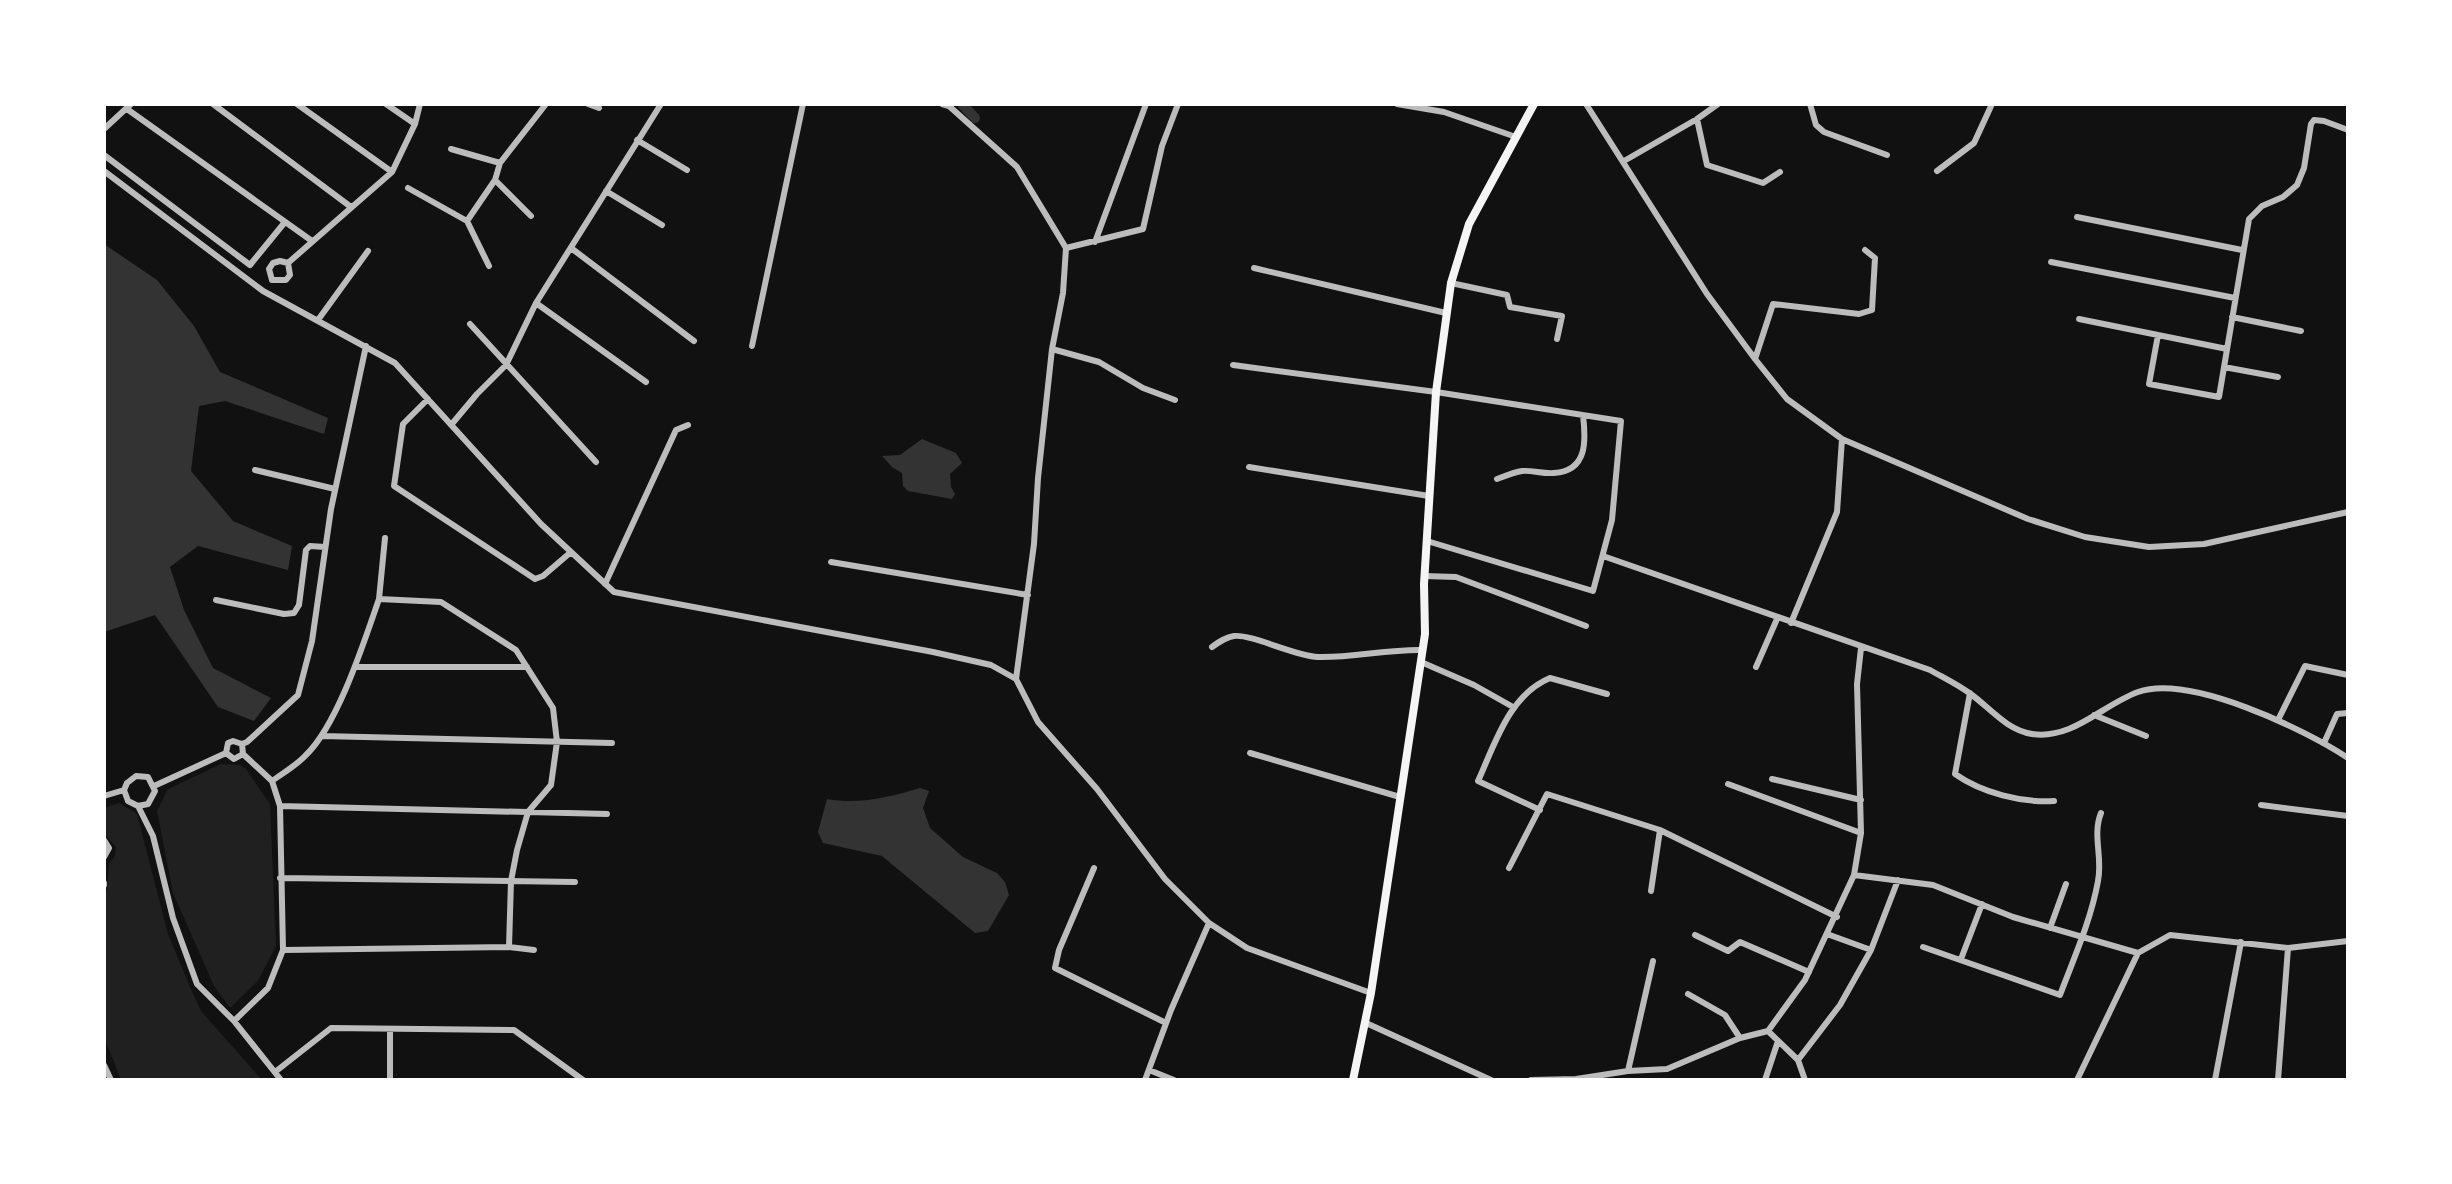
<svg xmlns="http://www.w3.org/2000/svg" width="2452" height="1184" viewBox="0 0 2452 1184" font-family="'Source Serif 4',serif">
	<style>
		.green { fill: #202020 }
		.water { fill: #333 }
		.lines { fill: none; stroke-linecap: round; stroke-linejoin: round }
		.canal { stroke: #333; stroke-width: 10 }
		.minor { stroke: #bcbcbc; stroke-width: 6 }
		.secondary { stroke: #f5f5f5; stroke-width: 8 }
	</style>
	<rect width="100%" height="100%" fill="#111"/>
	<path class="green" d="M221 764 240 765 246 769 270 804 276 946 258 981 230 1008 214 986 173 893 157 811 168 789Z
		M119 803 137 814 168 934 190 987 201 1011 262 1080H121L104 1037V916L109 864 115 856 116 847 104 834V808Z"/>
	<path class="water" d="M104 244 157 280 194 326 220 372 328 418 324 434 225 401 199 406 191 471 233 521 292 546 288 570 198 546 170 567 184 610 213 668 271 698 254 721 218 707 155 615 104 632Z
		M922 439 956 453 962 463 950 474 951 487 955 494 952 499 908 491 903 486 902 473 892 467 882 456 900 455Z
		M920 788 929 791 923 808 930 828 963 857 997 873 1005 882 1009 895 988 931 975 933 882 856 823 843 818 832 827 799C858 805 890 797 920 788Z"/>
	<g class="lines">
		<path class="canal" d="M962 104 975 118"/>
		<path class="minor" d="M213 104 351 207
			M297 104 392 172
			M386 104 415 124
			M588 104 599 108
			M942 104 949 106 1017 167 1066 248 1063 293 1052 349 1038 478 1034 544 1016 679
			M1397 104 1444 112 1516 137
			M1586 104 1707 294 1755 359 1787 399 1842 439 2028 519 2085 537 2149 547 2204 544 2348 512
			M1810 104 1816 125 1824 132 1887 155
			M127 109 312 241
			M1697 119 1707 165 1763 183 1780 172
			M104 129 131 104
			M637 140 687 170
			M451 149 500 163
			M104 155 250 265 285 222
			M1624 161 1697 119 1718 104
			M104 171 263 291 395 363 541 524 614 592 933 652 991 665 1016 679
			M1937 171 1974 143 1992 104
			M495 180 531 216
			M408 188 467 221
			M606 191 662 225
			M2077 217 2242 250
			M1095 242 1146 104
			M571 248 694 341
			M1066 248 1143 229 1162 146 1178 104
			M2051 262 2235 298
			M288 263 392 172 415 124 420 104
			M489 266 467 221 495 180 500 163 546 104
			M1254 268 1446 313
			M272 280 269 269 273 263 280 261 288 263
			M272 280H286L290 275 288 263
			M1451 283 1507 295 1510 307 1562 316 1557 339
			M536 303 646 382
			M2232 317 2301 331
			M2079 319 2227 349
			M318 320 368 251
			M470 324 596 462
			M2158 335 2149 384 2219 397 2249 219 2262 206 2283 197 2297 185 2304 168 2311 124 2314 120 2324 121 2348 130
			M752 346 803 104
			M1052 349 1099 362 1143 388 1175 400
			M1755 359 1773 304 1859 314 1872 310 1875 258 1865 250
			M1233 365 1436 392 1621 421 1612 520 1593 591 1427 541
			M2224 367 2278 377
			M428 399 403 424 394 486 535 579 543 576 571 552
			M451 425 477 394 506 365 536 303 661 104
			M1249 467 1429 496
			M255 470 335 489
			M1497 479C1505 476 1514 472 1522 471 1532 470 1543 474 1554 473 1588 471 1586 440 1583 415
			M1603 556 1930 670C1944 678 1959 685 1972 695 1991 709 2007 730 2032 734 2073 740 2102 705 2138 692 2190 674 2304 729 2348 758
			M831 562 1028 595
			M1424 576 1456 577 1586 626
			M605 584 676 430 688 425
			M379 599 385 538
			M216 600 284 614 294 613 299 605 306 550 310 546 325 547
			M1791 623 1837 512 1842 439
			M1212 647C1219 642 1226 637 1234 636 1252 634 1294 656 1318 657 1353 658 1387 649 1423 650
			M1421 662 1474 685 1513 707
			M355 667H527
			M1756 667 1777 619
			M1016 679 1038 722 1097 789 1165 879 1209 923 1247 948 1371 993
			M1970 693 1955 774C1982 793 2022 803 2054 801
			M2094 715 2146 736
			M2278 720 2305 666 2348 675
			M322 736 612 743
			M2324 743 2337 714 2348 713
			M242 744 243 754 234 759 226 753 228 743 233 741 242 744 247 742 298 695 312 641 331 509 366 346
			M1250 753 1400 797
			M1772 779 1861 800
			M272 781C283 773 297 765 306 755 338 724 364 642 379 599L441 602 516 650 553 708 557 742 551 785 528 812 517 850 511 881 509 947
			M1728 784 1861 833
			M154 786 226 753
			M104 796 124 790 127 783 136 776 148 777 155 791 148 804 138 806 128 801 124 790
			M2261 805 2348 816
			M138 806 153 836 173 918 197 984 234 1021 281 1080
			M280 806 607 814
			M1540 810 1478 781C1495 744 1509 695 1550 678L1607 694
			M104 840 109 848 104 857
			M1094 868 1059 950 1055 968 1166 1023
			M1509 868 1547 794 1660 830 1837 917
			M1854 875 1933 885 2013 917 2138 953 2170 935 2288 948 2348 941
			M280 878 575 882
			M104 883V885
			M1651 891 1660 830
			M2050 928 2066 884
			M1827 934 1871 950
			M1695 935 1728 951 1740 942 1809 972
			M1923 947 2060 995C2074 958 2091 920 2098 881 2103 858 2092 835 2101 813
			M283 950 509 947 534 950
			M1961 959 1982 904
			M1688 994 1725 1015 1740 1038
			M234 1021 268 988 283 950 280 806 272 781 243 754
			M1366 1023 1491 1080
			M390 1029V1080
			M1768 1031 1798 1060 1805 1080
			M1798 1060 1840 1005 1871 950 1898 880
			M104 1065 111 1080
			M1149 1070 1174 1080
			M1628 1071 1653 961
			M275 1072 331 1028 514 1030 583 1080
			M1145 1080 1171 1010 1209 923
			M1531 1080 1576 1079 1628 1071 1667 1069 1740 1038 1768 1031 1805 980 1854 875 1861 833 1857 684 1861 648
			M1765 1080 1778 1041
			M2077 1080 2138 953
			M2215 1080 2241 942
			M2278 1080 2288 948"/>
		<path class="secondary" d="M1353 1080 1371 993 1425 634 1424 584 1436 392 1451 283 1469 224 1534 104"/>
	</g>
	<rect width="2452" height="1184" fill="none" stroke="#ffffff" stroke-width="212"/>
</svg>
